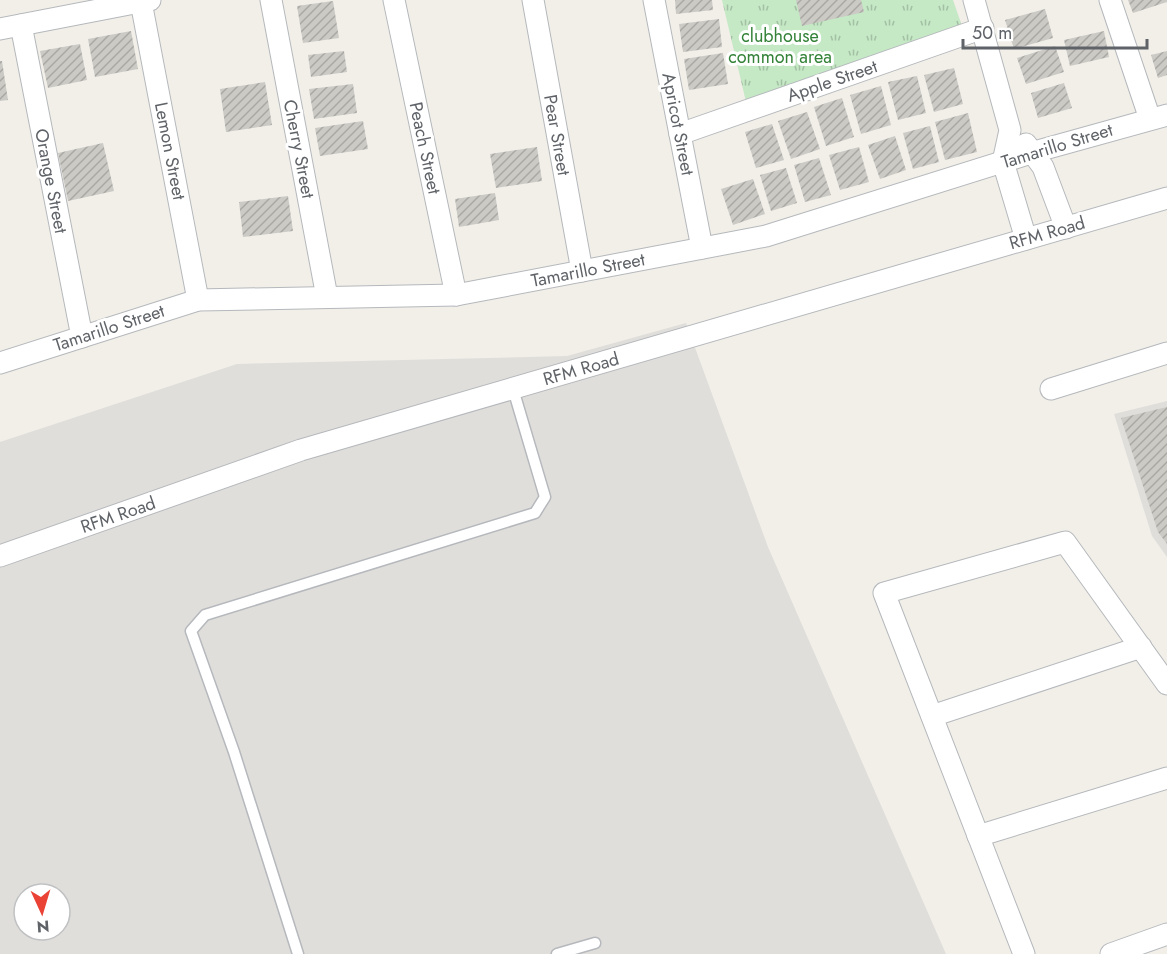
<svg xmlns="http://www.w3.org/2000/svg" width="1167" height="954" viewBox="0 0 1167 954" font-family="Jost,sans-serif">
  <style>
    .industrial { fill: #e0deda; fill-rule: evenodd }
    .park { fill: url(#park-tufts) }
    .building { fill: url(#building-hatch) }
    .lines { fill: none; stroke-linecap: round; stroke-linejoin: round }
    .lane-casing { stroke: #b5b8bc; stroke-width: 13 }
    .street-casing { stroke: #b5b8bc; stroke-width: 23 }
    .lane { stroke: #fff; stroke-width: 10 }
    .street { stroke: #fff; stroke-width: 21 }
    .labels { text-anchor: middle; stroke-width: 6; stroke-linejoin: round; paint-order: stroke }
    .park-label { font-size: 18px; fill: #348238; stroke: #fff }
    .street-label { font-size: 18px; fill: #5f6368; stroke: #fff }
  </style>
  <defs>
    <pattern id="park-tufts" width="24" height="20" patternUnits="userSpaceOnUse" patternTransform="scale(1.5)"><rect width="24" height="20" fill="#c5e8c5"/><path d="M3 7l-1-3M5 7V3M7 7l1-3M15 17l-1-3M17 17v-4M19 17l1-3" fill="none" stroke="#a3c0a4"/></pattern>
    <pattern id="building-hatch" width="6" height="6" patternUnits="userSpaceOnUse" patternTransform="scale(1.5)"><rect width="6" height="6" fill="#cccac5"/><path d="M-1 1l2-2M0 6l6-6M5 7l2-2" fill="none" stroke="#a9a8a4"/></pattern>
  </defs>
  <rect width="100%" height="100%" fill="#f1efe8"/>
  <!-- industrial -->
  <g class="industrial">
    <path d="M686,323L768,547L946,954H0V442L237,364L567,356ZM24,894H60V930H24Z"/>
    <path d="M1167,401V557L1152,536L1114,414Z"/>
  </g>
  <!-- park -->
  <path class="park" d="M722,0H953L964,32L747,106Z"/>
  <!-- building -->
  <g class="building">
    <path d="M675,0H712L713,10L676,14Z"/>
    <path d="M796,0H861L864,12L802,26Z"/>
    <path d="M1128,0H1167V2L1133,13Z"/>
    <path d="M333,1L339,38L303,43L297,6Z"/>
    <path d="M1045,9L1053,38L1014,49L1005,20Z"/>
    <path d="M719,19L722,47L683,52L679,24Z"/>
    <path d="M131,31L138,69L95,77L88,39Z"/>
    <path d="M1104,31L1109,57L1070,66L1064,40Z"/>
    <path d="M80,44L87,80L48,88L40,51Z"/>
    <path d="M1055,46L1064,72L1026,84L1017,58Z"/>
    <path d="M344,51L347,72L311,77L308,55Z"/>
    <path d="M1167,51V75L1158,78L1151,55Z"/>
    <path d="M723,53L728,84L689,90L684,59Z"/>
    <path d="M0,61H2L8,100L0,101Z"/>
    <path d="M954,68L963,104L934,112L924,75Z"/>
    <path d="M917,76L926,113L898,120L888,82Z"/>
    <path d="M265,82L272,125L226,132L220,89Z"/>
    <path d="M1064,83L1072,108L1038,118L1031,93Z"/>
    <path d="M353,84L357,113L314,119L309,89Z"/>
    <path d="M881,86L891,125L861,134L850,95Z"/>
    <path d="M842,98L854,137L826,146L814,107Z"/>
    <path d="M807,112L820,149L791,159L778,121Z"/>
    <path d="M968,113L977,152L945,160L935,122Z"/>
    <path d="M363,121L368,149L320,156L315,128Z"/>
    <path d="M772,124L784,160L756,168L745,132Z"/>
    <path d="M930,126L939,162L913,169L903,133Z"/>
    <path d="M895,136L906,170L880,179L868,145Z"/>
    <path d="M103,143L114,191L68,201L58,153Z"/>
    <path d="M537,147L542,181L496,188L490,154Z"/>
    <path d="M859,147L869,182L840,190L829,155Z"/>
    <path d="M819,158L831,195L805,202L794,165Z"/>
    <path d="M786,168L797,203L771,211L760,175Z"/>
    <path d="M753,179L765,214L733,225L721,189Z"/>
    <path d="M495,193L499,220L459,227L455,199Z"/>
    <path d="M288,196L293,231L243,237L239,202Z"/>
    <path d="M1167,407V544L1158,532L1121,418Z"/>
  </g>
  <g class="lines">
    <defs>
      <g id="lane">
        <path d="M298,954L234,752L191,631L205,615L535,513L545,497L513,389"/>
        <path d="M557,954L595,943"/>
      </g>
      <g id="street">
        <path d="M271,0L327,297"/>
        <path d="M394,0L456,295"/>
        <path d="M533,0L582,271"/>
        <path d="M654,0L702,248"/>
        <path d="M974,0L1010,130L1003,162L1026,239"/>
        <path d="M1110,0L1150,119"/>
        <path d="M141,2L198,300"/>
        <path d="M21,25L82,337"/>
        <path d="M0,29L150,0"/>
        <path d="M680,134L983,28"/>
        <path d="M1026,144L1043,167L1066,228"/>
        <path d="M0,363L198,300L456,295L766,236L1034,152L1167,115"/>
        <path d="M1051,389L1167,353"/>
        <path d="M0,556L301,450L1167,198"/>
        <path d="M932,716L1141,647"/>
        <path d="M978,836L1167,778"/>
        <path d="M1024,954L884,593L1065,542L1167,684"/>
        <path d="M1111,954L1167,934"/>
      </g>
    </defs>
    <!-- lane casing -->
    <use href="#lane" class="lane-casing"/>
    <!-- street casing -->
    <use href="#street" class="street-casing"/>
    <!-- lane -->
    <use href="#lane" class="lane"/>
    <!-- street -->
    <use href="#street" class="street"/>
  </g>
  <g class="labels">
    <!-- park labels -->
    <g class="park-label">
      <text x="780" y="42">clubhouse<tspan x="780" dy="21">common area</tspan></text>
    </g>
    <!-- street labels -->
    <g class="street-label">
      <text transform="translate(832 81) rotate(-19)" y="6">Apple Street</text>
      <text transform="translate(678 124) rotate(79)" y="6">Apricot Street</text>
      <text transform="translate(557 135) rotate(80)" y="6">Pear Street</text>
      <text transform="translate(1057 146) rotate(-17)" y="6">Tamarillo Street</text>
      <text transform="translate(425 148) rotate(78)" y="6">Peach Street</text>
      <text transform="translate(299 149) rotate(79)" y="6">Cherry Street</text>
      <text transform="translate(170 151) rotate(79)" y="6">Lemon Street</text>
      <text transform="translate(51 181) rotate(79)" y="6">Orange Street</text>
      <text transform="translate(1047 233) rotate(-16)" y="6">RFM Road</text>
      <text transform="translate(588 270) rotate(-11)" y="6">Tamarillo Street</text>
      <text transform="translate(109 328) rotate(-18)" y="6">Tamarillo Street</text>
      <text transform="translate(581 369) rotate(-16)" y="6">RFM Road</text>
      <text transform="translate(118 515) rotate(-19)" y="6">RFM Road</text>
    </g>
  </g>
  <!-- north arrow -->
  <g transform="translate(42 912) rotate(176)"><circle r="28" fill="#ffffff" stroke="#bfc1c3" stroke-width="1.5"/>
  <path d="M0-4.5L10 22L0 15L-10 22Z" fill="#ea4335"/>
  <text y="-9" font-size="16" font-weight="bold" text-anchor="middle" fill="#5f6368">N</text>
  </g>
  <!-- scale -->
  <path d="M963 39v9h184v-9" fill="none" stroke="#5f6368" stroke-width="3"/>
  <text x="972" y="39" font-size="18" fill="#5f6368" stroke="#ffffff" stroke-width="4.5" paint-order="stroke">50 m</text>
</svg>
